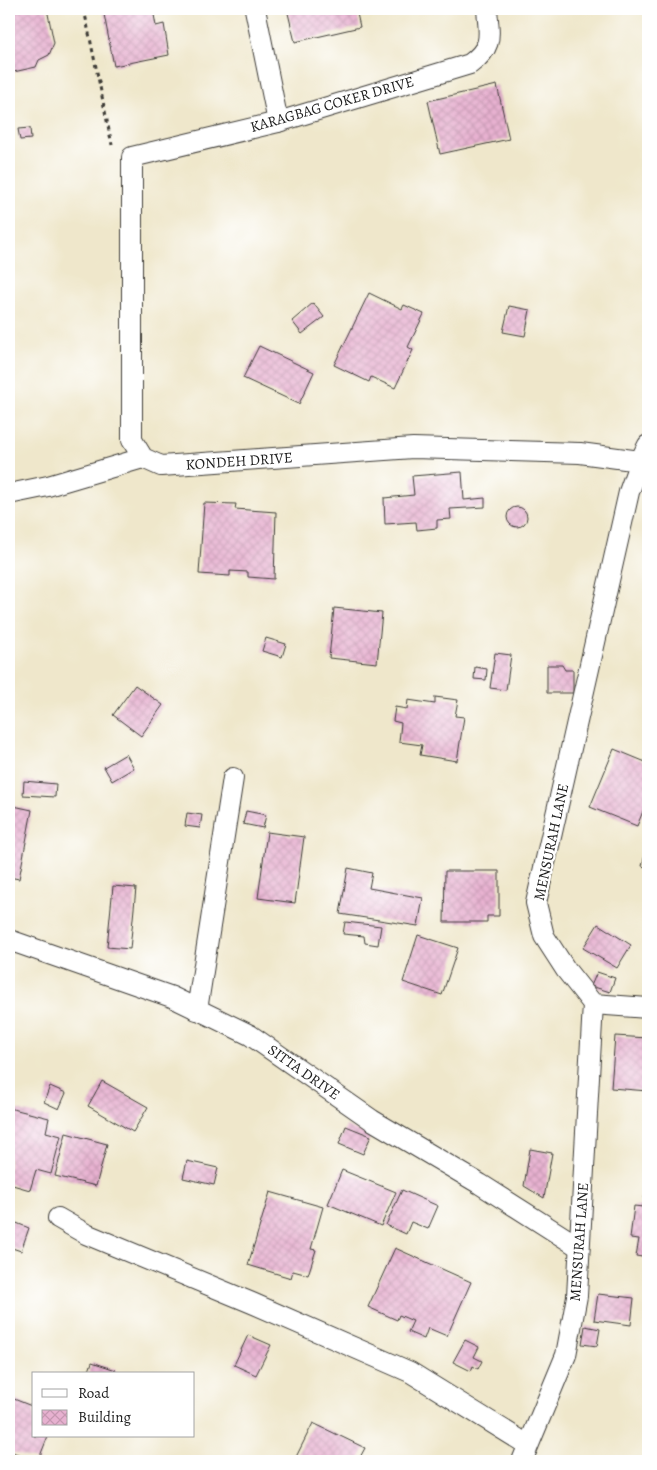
<svg xmlns="http://www.w3.org/2000/svg" width="657" height="1470" viewBox="0 0 657 1470" font-family="Alegreya,serif">
  <style>
    .building { fill: url(#building-cross-hatch) }
    .lines { fill: none; stroke-linecap: round; stroke-linejoin: round }
    .street-casing { stroke: #3c3a36; stroke-width: 22 }
    .path { stroke: #3c3a36; stroke-width: 3; stroke-dasharray: 4 4; stroke-linecap: butt }
    .street { stroke: #fff; stroke-width: 20 }
    .labels { text-anchor: middle; stroke-width: 4.5; stroke-linejoin: round; paint-order: stroke }
    .street-label { font-size: 15px; fill: #1c1c1c; stroke: #fff }
  </style>
  <defs>
    <pattern id="building-cross-hatch" width="8" height="8" patternUnits="userSpaceOnUse" patternTransform="scale(1.25)"><rect width="8" height="8" fill="#e7b1d0"/><path d="M0 0l8 8M0 8l8-8" fill="none" stroke="#c698b2"/></pattern>
  </defs>
  <rect width="100%" height="100%" fill="#fff"/>
  <filter id="ink" filterUnits="userSpaceOnUse"><feTurbulence type="fractalNoise" baseFrequency=".02" numOctaves="2"/><feDisplacementMap in="SourceGraphic" scale="10" xChannelSelector="R" yChannelSelector="G"/><feConvolveMatrix kernelMatrix="1 2 1 2 8 2 1 2 1" color-interpolation-filters="sRGB"/></filter>
  <filter id="wash" filterUnits="userSpaceOnUse"><feTurbulence type="fractalNoise" baseFrequency=".0096" numOctaves="4" result="noise"/><feDisplacementMap in="SourceGraphic" scale="20" xChannelSelector="R" yChannelSelector="G"/><feGaussianBlur stdDeviation="1.12" result="paint"/><feColorMatrix in="noise" values="0 0 0 0 0 0 0 0 0 0 0 0 0 0 0 0 0 1.4 0 .05"/><feComposite in="paint" operator="in"/></filter>
  <g filter="url(#wash)">
    <rect width="100%" height="100%" fill="#efe7cb"/>
    <g id="blocks">
      <!-- building -->
      <g class="building">
        <path d="M13,9H47L54,43L49,55L39,60L36,67L9,73V10Z"/>
        <path d="M103,9H153L156,26L164,24L169,55L114,66Z"/>
        <path d="M287,9H356L360,27L295,42Z"/>
        <path d="M497,85L509,139L440,154L428,101Z"/>
        <path d="M30,128L31,139L20,140L18,129Z"/>
        <path d="M369,293L402,309L404,305L424,314L408,347L413,350L395,388L371,377L369,382L334,365Z"/>
        <path d="M313,303L324,317L302,334L292,321Z"/>
        <path d="M509,306L530,310L525,336L503,332Z"/>
        <path d="M259,346L314,372L299,404L243,378Z"/>
        <path d="M462,472L464,500L485,498V507L450,509L451,519L437,520V528L417,530L416,522L385,524L384,498L414,495L412,476Z"/>
        <path d="M204,503L236,504L235,509L276,512L274,579L248,577V572L230,571V576L199,574Z"/>
        <circle cx="517" cy="517" r="10"/>
        <path d="M334,608L382,613L377,663L329,658Z"/>
        <path d="M266,638L286,644L282,657L262,651Z"/>
        <path d="M495,653L511,655L506,690L490,688Z"/>
        <path d="M547,665H562L565,670H573V693H547Z"/>
        <path d="M475,667L487,669L486,680L474,679Z"/>
        <path d="M135,685L163,705L141,736L113,715Z"/>
        <path d="M435,697L458,700L455,716L464,717L457,761L420,755L422,745L399,742L401,723L393,721L395,707L407,709L408,700L435,704Z"/>
        <path d="M614,749L648,763V799L637,826L590,807Z"/>
        <path d="M126,754L134,768L112,781L104,767Z"/>
        <path d="M24,781L56,784L55,797L23,795Z"/>
        <path d="M9,805L32,810L19,879L9,877Z"/>
        <path d="M246,811L266,815L263,828L243,824Z"/>
        <path d="M187,813L202,815L200,828L185,826Z"/>
        <path d="M267,832L304,837L295,903L258,898Z"/>
        <path d="M646,851L648,852V868L642,866Z"/>
        <path d="M348,868L372,873L369,888L423,898L418,926L340,914Z"/>
        <path d="M445,871H499V916H487V922H444Z"/>
        <path d="M113,886L136,888L130,949L107,947Z"/>
        <path d="M345,922L381,926L378,945L365,943L364,936L343,934Z"/>
        <path d="M598,924L631,945L617,968L583,948Z"/>
        <path d="M418,935L458,948L442,995L403,982Z"/>
        <path d="M597,972L615,978L610,992L591,986Z"/>
        <path d="M615,1036L648,1038V1091L611,1088Z"/>
        <path d="M102,1081L148,1107L133,1132L88,1106Z"/>
        <path d="M50,1086L66,1093L59,1109L44,1102Z"/>
        <path d="M9,1108L49,1118L46,1132L61,1136L51,1174L36,1170L30,1190L9,1184Z"/>
        <path d="M346,1126L371,1136L363,1154L339,1144Z"/>
        <path d="M66,1133L107,1144L96,1186L55,1176Z"/>
        <path d="M530,1149L552,1153L544,1198L524,1186Z"/>
        <path d="M187,1161L218,1168L214,1185L183,1178Z"/>
        <path d="M342,1170L396,1192L381,1226L328,1204Z"/>
        <path d="M402,1190L438,1206L428,1229L411,1222L406,1234L386,1225Z"/>
        <path d="M270,1192L323,1207L311,1249L316,1250L308,1275L293,1271L291,1278L248,1265Z"/>
        <path d="M645,1192L648,1193V1258L636,1256L639,1239L630,1238L634,1206L643,1207Z"/>
        <path d="M9,1220L29,1228L21,1251L9,1247Z"/>
        <path d="M395,1248L471,1282L447,1336L428,1328L424,1339L408,1332L413,1321L399,1315L397,1320L368,1307Z"/>
        <path d="M598,1294L634,1298L631,1325L594,1320Z"/>
        <path d="M585,1326L600,1329L597,1346L582,1344Z"/>
        <path d="M248,1335L271,1345L256,1375L234,1365Z"/>
        <path d="M465,1340L479,1347L474,1357L482,1361L478,1369L473,1366L471,1371L453,1362Z"/>
        <path d="M92,1362L116,1370L115,1374H88Z"/>
        <path d="M9,1397L34,1407V1436H48L38,1461L9,1451Z"/>
        <path d="M313,1423L365,1448L358,1461H294Z"/>
      </g>
    </g>
  </g>
  <g filter="url(#ink)">
    <use href="#blocks" fill-opacity="0" stroke="#3c3a36" stroke-width="1"/>
    <g class="lines">
      <defs>
        <g id="street">
          <path d="M255,9L278,122"/>
          <path d="M487,9C489,36 494,46 470,64L278,122L132,157V440L143,458L161,466L413,448L580,453L640,461"/>
          <path d="M9,494L48,486L143,458"/>
          <path d="M9,940L172,997L250,1035L372,1120L480,1184L579,1247"/>
          <path d="M593,1004L648,1008"/>
          <path d="M197,1010L233,778"/>
          <path d="M58,1218L86,1234L252,1303L410,1372L528,1445"/>
          <path d="M522,1461L566,1355L577,1296L593,1004L566,970L544,936L536,903L629,492L640,461L648,445"/>
        </g>
      </defs>
      <!-- street casing -->
      <use href="#street" class="street-casing"/>
      <!-- path -->
      <path class="path" d="M84,9L112,145"/>
      <!-- street -->
      <use href="#street" class="street"/>
    </g>
  </g>
  <g class="labels">
    <!-- street labels -->
    <g class="street-label">
      <text transform="translate(332 104) rotate(-16)" y="5">KARAGBAG COKER DRIVE</text>
      <text transform="translate(239 461) rotate(-4)" y="5">KONDEH DRIVE</text>
      <text transform="translate(551 842) rotate(-78)" y="5">MENSURAH LANE</text>
      <text transform="translate(304 1072) rotate(35)" y="5">SITTA DRIVE</text>
      <text transform="translate(579 1242) rotate(-86)" y="5">MENSURAH LANE</text>
    </g>
  </g>
  <!-- margin -->
  <rect width="657" height="1470" fill="none" stroke="#fff" stroke-width="30"/>
  <!-- legend -->
  <rect x="32" y="1372" width="162" height="65" fill="#ffffff" stroke="#a4a4a4"/>
  <rect x="42" y="1389" width="25" height="8" fill="#ffffff" stroke="#a4a4a4"/>
  <text x="78" y="1398" font-size="15" fill="#1c1c1c">Road</text>
  <rect x="42" y="1410" width="25" height="15" fill="url(#building-cross-hatch)" stroke="#a4a4a4"/>
  <text x="78" y="1422" font-size="15" fill="#1c1c1c">Building</text>
</svg>
